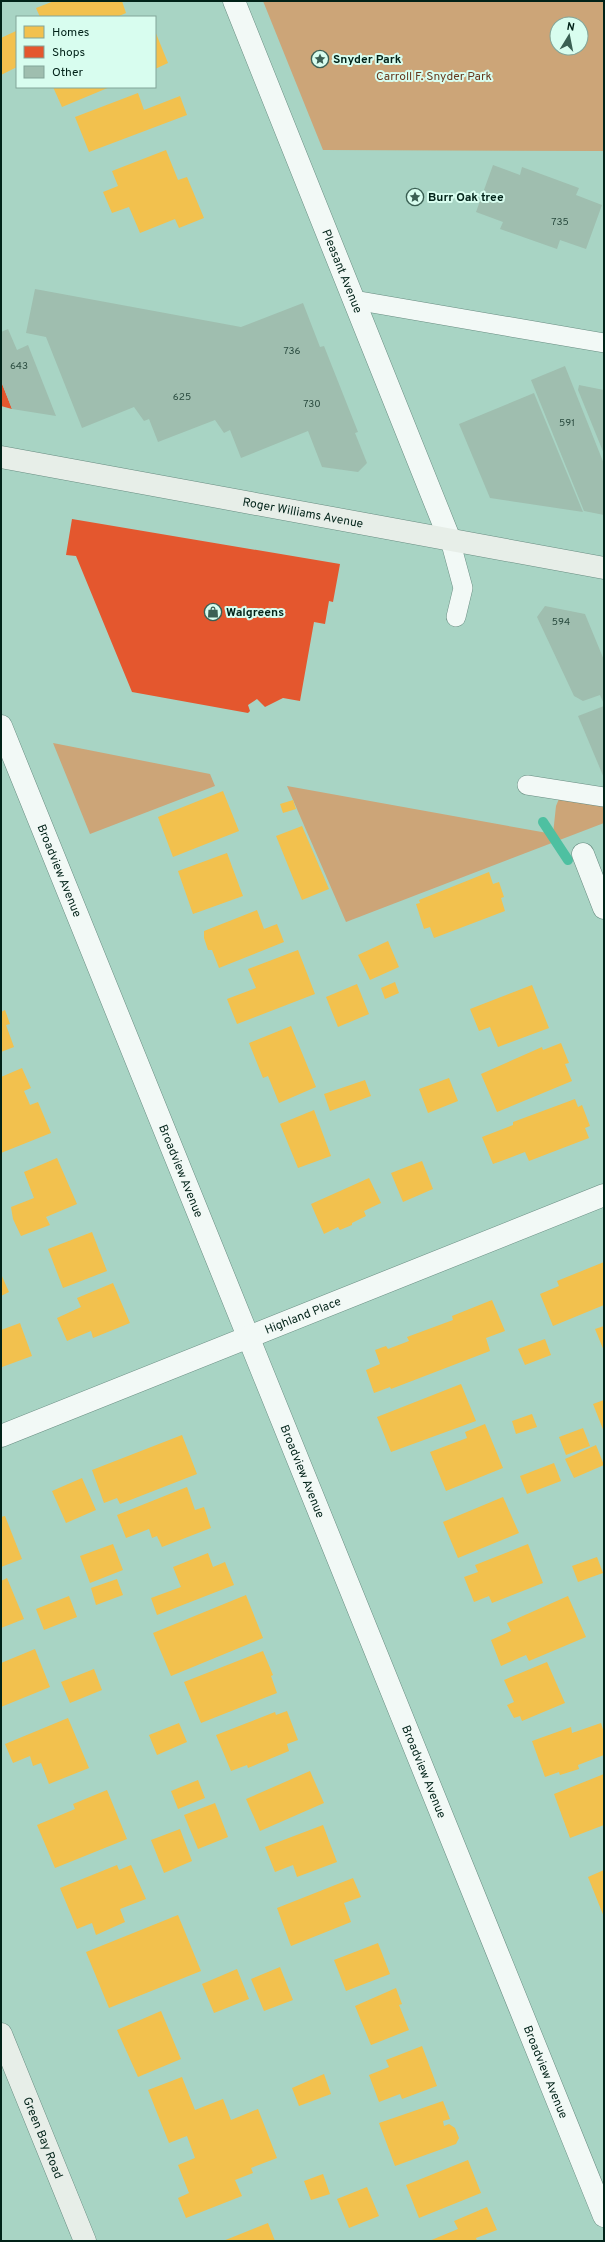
<svg xmlns="http://www.w3.org/2000/svg" width="605" height="2242" viewBox="0 0 605 2242" font-family="Overpass,sans-serif">
  <style>
    .green { fill: #cca578; fill-rule: evenodd }
    .homes { fill: #f2c14e }
    .shops { fill: #e4572e }
    .lines { fill: none; stroke-linecap: round; stroke-linejoin: round }
    .stream { stroke: #4ec0a1; stroke-width: 10 }
    .building { fill: #9fbeaf }
    .lane-casing { stroke: #688c81; stroke-width: 20 }
    .street-casing { stroke: #688c81; stroke-width: 23 }
    .secondary-casing { stroke: #688c81; stroke-width: 23 }
    .lane { stroke: #f2f9f6; stroke-width: 19 }
    .street { stroke: #f2f9f6; stroke-width: 22 }
    .secondary { stroke: #e7eee8; stroke-width: 22 }
    .labels { text-anchor: middle; stroke-width: 4; stroke-linejoin: round; paint-order: stroke }
    .number-label { font-size: 10px; fill: #2a4b3f }
    .poi-label { font-size: 12px; font-weight: bold; fill: #012218; stroke: #d8fdef; text-anchor: start }
    .park-label { font-size: 12px; fill: #67391e; stroke: #d8fdef }
    .street-label { font-size: 12px; fill: #012218; stroke: #d8fdef }
  </style>
  <rect width="100%" height="100%" fill="#a8d4c4"/>
  <!-- green -->
  <g class="green">
    <path d="M263,1H604V151L323,150ZM557,24H581V48H557Z"/>
    <path d="M53,743L210,774L215,786L90,834Z"/>
    <path d="M287,786L553,834L556,806L561,794L604,804V823L346,922Z"/>
  </g>
  <!-- homes -->
  <g class="homes">
    <path d="M54,1H122L126,13L117,17H40L36,8Z"/>
    <path d="M16,31L17,67L1,75V38Z"/>
    <path d="M155,31L168,63L155,69Z"/>
    <path d="M53,87H110L62,107Z"/>
    <path d="M138,93L144,110L180,96L187,115L89,152L75,117Z"/>
    <path d="M166,150L178,180L187,177L204,218L179,228L175,219L140,233L129,207L112,213L103,192L118,186L112,171Z"/>
    <path d="M223,791L239,831L173,857L158,817Z"/>
    <path d="M293,800L296,809L283,813L280,804Z"/>
    <path d="M302,826L329,889L302,900L276,836Z"/>
    <path d="M227,853L243,896L193,914L178,871Z"/>
    <path d="M489,872L493,884L499,882L504,897L501,898L505,911L434,938L430,927L424,929L416,904L420,903L419,900Z"/>
    <path d="M257,910L264,929L277,924L284,942L219,968L212,950H208L204,938V931Z"/>
    <path d="M388,941L399,967L370,980L358,955Z"/>
    <path d="M298,950L315,994L237,1024L227,999L256,988L248,969Z"/>
    <path d="M395,982L399,993L385,999L381,988Z"/>
    <path d="M357,984L369,1014L338,1027L326,997Z"/>
    <path d="M532,985L549,1028L498,1047L490,1027L479,1031L470,1009Z"/>
    <path d="M5,1010L10,1024L6,1025L14,1047L1,1052V1012Z"/>
    <path d="M291,1026L316,1087L279,1103L268,1076L263,1078L249,1043Z"/>
    <path d="M561,1043L569,1063L565,1064L572,1081L497,1112L481,1074L542,1047L543,1050Z"/>
    <path d="M22,1068L31,1088L24,1091L30,1105L38,1102L51,1133L1,1153V1077Z"/>
    <path d="M449,1078L458,1101L428,1113L419,1089Z"/>
    <path d="M365,1080L371,1096L330,1111L324,1094Z"/>
    <path d="M575,1099L578,1107L582,1105L590,1126L585,1128L589,1138L529,1161L525,1152L493,1164L482,1137L513,1125V1122Z"/>
    <path d="M314,1110L331,1156L298,1168L280,1124Z"/>
    <path d="M57,1158L77,1204L46,1217L50,1225L21,1236L13,1219L11,1207L34,1198L24,1172Z"/>
    <path d="M422,1161L433,1189L403,1202L391,1173Z"/>
    <path d="M369,1178L381,1203L364,1211L366,1216L352,1223V1225L340,1230L338,1227L324,1234L311,1204Z"/>
    <path d="M92,1232L107,1271L63,1288L48,1249Z"/>
    <path d="M604,1262V1305L553,1326L540,1294L559,1286L557,1281Z"/>
    <path d="M1,1274L9,1292L1,1296Z"/>
    <path d="M113,1283L130,1323L93,1338L91,1331L67,1341L57,1318L81,1307L77,1298Z"/>
    <path d="M492,1300L505,1331L486,1338L490,1351L391,1389L390,1387L374,1393L366,1370L380,1364L375,1350L386,1346L388,1349L409,1341L407,1337L453,1320L452,1316Z"/>
    <path d="M20,1323L32,1356L2,1367L1,1330Z"/>
    <path d="M604,1326V1351L595,1329Z"/>
    <path d="M545,1339L551,1355L525,1365L518,1349Z"/>
    <path d="M461,1384L476,1421L391,1452L377,1417Z"/>
    <path d="M604,1400V1432L593,1404Z"/>
    <path d="M532,1414L537,1427L516,1434L512,1421Z"/>
    <path d="M485,1424L503,1468L446,1491L430,1452L467,1438L465,1432Z"/>
    <path d="M583,1428L590,1446L566,1455L559,1437Z"/>
    <path d="M182,1435L197,1474L120,1504L117,1498L104,1503L92,1470Z"/>
    <path d="M596,1445L604,1465L574,1478L565,1459Z"/>
    <path d="M554,1463L561,1481L527,1494L520,1476Z"/>
    <path d="M82,1478L96,1510L66,1523L52,1491Z"/>
    <path d="M187,1487L195,1510L204,1507L211,1528L162,1547L157,1536L152,1538L149,1529L126,1538L117,1515Z"/>
    <path d="M503,1497L519,1533L458,1558L443,1522Z"/>
    <path d="M5,1516L22,1559L1,1567V1517Z"/>
    <path d="M113,1544L123,1570L90,1583L80,1556Z"/>
    <path d="M528,1544L543,1583L492,1603L489,1596L474,1602L464,1577L478,1572L475,1565Z"/>
    <path d="M208,1553L213,1567L225,1562L234,1585L157,1615L151,1598L181,1587L173,1567Z"/>
    <path d="M597,1557L603,1573L578,1582L572,1566Z"/>
    <path d="M7,1578L24,1619L1,1628V1581Z"/>
    <path d="M117,1579L123,1595L96,1605L91,1588Z"/>
    <path d="M246,1595L263,1638L171,1676L153,1633Z"/>
    <path d="M69,1596L77,1617L44,1630L36,1609Z"/>
    <path d="M568,1596L586,1637L529,1661L526,1655L501,1666L491,1640L511,1631L507,1623Z"/>
    <path d="M35,1649L50,1687L1,1707V1663Z"/>
    <path d="M263,1651L273,1675L271,1676L277,1693L201,1723L184,1682Z"/>
    <path d="M547,1662L565,1703L522,1721L520,1716L514,1718L507,1705L514,1702L504,1680Z"/>
    <path d="M94,1669L102,1690L70,1703L61,1682Z"/>
    <path d="M287,1711L298,1740L287,1744L289,1751L248,1768L247,1765L231,1771L216,1735L275,1712L276,1715Z"/>
    <path d="M68,1718L89,1768L49,1784L41,1763L33,1766L30,1756L13,1763L5,1744Z"/>
    <path d="M179,1723L187,1742L157,1755L149,1735Z"/>
    <path d="M601,1723L604,1733V1755L578,1765L579,1769L560,1775L559,1772L545,1777L532,1741L571,1727L572,1733Z"/>
    <path d="M310,1771L324,1803L260,1831L246,1799Z"/>
    <path d="M604,1774V1825L570,1838L554,1794Z"/>
    <path d="M198,1780L205,1798L178,1809L171,1791Z"/>
    <path d="M107,1790L127,1839L55,1868L37,1825L75,1809L73,1804Z"/>
    <path d="M215,1803L228,1837L198,1849L184,1815Z"/>
    <path d="M323,1825L337,1862L297,1877L293,1865L275,1872L265,1847Z"/>
    <path d="M180,1829L192,1861L164,1873L151,1840Z"/>
    <path d="M117,1865L119,1870L131,1865L146,1899L120,1909L125,1922L96,1935L92,1923L77,1929L60,1888Z"/>
    <path d="M604,1870V1917L588,1877Z"/>
    <path d="M353,1878L361,1897L344,1903L351,1922L291,1946L277,1908Z"/>
    <path d="M178,1915L201,1971L109,2008L86,1952Z"/>
    <path d="M378,1943L390,1974L346,1991L334,1960Z"/>
    <path d="M280,1967L293,2000L264,2011L251,1979Z"/>
    <path d="M237,1969L249,1999L214,2013L202,1984Z"/>
    <path d="M396,1988L402,2004L399,2005L409,2030L371,2045L355,2006Z"/>
    <path d="M161,2011L181,2059L138,2077L117,2030Z"/>
    <path d="M422,2046L437,2086L402,2099L400,2094L379,2102L369,2075L389,2067L386,2060Z"/>
    <path d="M324,2074L331,2094L299,2106L292,2088Z"/>
    <path d="M182,2077L195,2110L223,2099L231,2120L258,2109L277,2158L251,2168L253,2173L235,2180L242,2196L186,2218L178,2198L189,2193L178,2165L195,2158L187,2136L169,2143L148,2090Z"/>
    <path d="M443,2101L450,2119L443,2121L444,2126L449,2124L455,2128L459,2138L456,2144L395,2166L379,2123Z"/>
    <path d="M468,2160L481,2193L419,2218L406,2185Z"/>
    <path d="M323,2174L330,2194L311,2200L304,2181Z"/>
    <path d="M367,2187L379,2216L349,2228L337,2199Z"/>
    <path d="M487,2207L497,2230L476,2238L477,2241H429L458,2229L454,2221Z"/>
    <path d="M268,2223L275,2241H223Z"/>
  </g>
  <!-- shops -->
  <g class="shops">
    <path d="M1,381L12,409L1,406Z"/>
    <path d="M72,519L340,564L333,602L329,601L325,624L314,622L300,701L283,698L265,707L257,699L248,705L250,711L248,713L132,692L76,556L66,555Z"/>
  </g>
  <g class="lines">
    <!-- stream -->
    <path class="stream" d="M543,822L568,860"/>
  </g>
  <!-- building -->
  <g class="building">
    <path d="M493,165L520,175L522,167L579,188L576,195L602,205L586,249L560,240L557,249L500,229L503,222L476,212Z"/>
    <path d="M35,289L241,327L303,303L320,347L324,346L358,432L355,433L367,463L358,472L322,467L308,431L241,458L230,430L224,433L215,420L158,442L149,419L144,421L134,407L82,428L46,337L26,333Z"/>
    <path d="M8,329L17,350L28,345L56,416L12,409L1,381V332Z"/>
    <path d="M565,366L604,464V515L584,511L531,380Z"/>
    <path d="M579,385L604,390V454L578,390Z"/>
    <path d="M534,393L583,512L490,498L459,424Z"/>
    <path d="M545,606L585,614L604,660V704L600,695L583,701L574,696L537,617Z"/>
    <path d="M604,706V778L578,716Z"/>
  </g>
  <g class="lines">
    <defs>
      <g id="lane">
        <path d="M354,300L604,343"/>
        <path d="M450,540L463,588L456,617"/>
        <path d="M527,785L604,797"/>
      </g>
      <g id="street">
        <path id="s1" d="M234,1L450,540"/>
        <path id="s2" d="M1,726L604,2216"/>
        <path d="M583,854L604,908"/>
        <path id="s3" d="M1,1436L604,1195"/>
      </g>
      <g id="secondary">
        <path id="s4" d="M1,457L604,568"/>
        <path id="s5" d="M1,2034L85,2241"/>
      </g>
    </defs>
    <!-- lane casing -->
    <use href="#lane" class="lane-casing"/>
    <!-- street casing -->
    <use href="#street" class="street-casing"/>
    <!-- secondary casing -->
    <use href="#secondary" class="secondary-casing"/>
    <!-- lane -->
    <use href="#lane" class="lane"/>
    <!-- street -->
    <use href="#street" class="street"/>
    <!-- secondary -->
    <use href="#secondary" class="secondary"/>
  </g>
  <!-- icons -->
  <defs>
    <symbol id="sight-ring" viewBox="-11 -11 22 22"><circle r="9.5" fill="#d8fdef" stroke="#3b6054" stroke-width="1.5"/><path d="M0-6L1.8-2.2L6-1.7L2.9 1.2L3.7 5.4L0 3.3L-3.7 5.4L-2.9 1.2L-6-1.7L-1.8-2.2Z" fill="#3b6054"/></symbol>
    <symbol id="shop-ring" viewBox="-11 -11 22 22"><circle r="9.5" fill="#d8fdef" stroke="#3b6054" stroke-width="1.5"/><path d="M-5-2.5h2.3a2.7 3.5 0 0 1 5.4 0H5L5.5 6h-11ZM-1.5-2.5h3a1.5 2.3 0 0 0-3 0Z" fill="#3b6054"/></symbol>
  </defs>
  <g fill-rule="evenodd">
    <use href="#sight-ring" x="310" y="49" width="20" height="20"/>
    <use href="#sight-ring" x="405" y="187" width="20" height="20"/>
    <use href="#shop-ring" x="203" y="602" width="20" height="20"/>
  </g>
  <g class="labels">
    <!-- number labels -->
    <g class="number-label">
      <text x="560" y="225">735</text>
      <text x="292" y="354">736</text>
      <text x="19" y="369">643</text>
      <text x="182" y="400">625</text>
      <text x="312" y="407">730</text>
      <text x="567" y="426">591</text>
      <text x="561" y="625">594</text>
    </g>
    <!-- poi labels -->
    <g class="poi-label">
      <text x="333" y="63">Snyder Park</text>
      <text x="428" y="201">Burr Oak tree</text>
      <text x="226" y="616">Walgreens</text>
    </g>
    <!-- park labels -->
    <g class="park-label">
      <text x="434" y="80">Carroll F. Snyder Park</text>
    </g>
    <!-- street labels -->
    <g class="street-label">
      <text dy="4" stroke="none"><textPath href="#s1" startOffset="291">Pleasant Avenue</textPath></text>
      <text dy="4" stroke="none"><textPath href="#s4" startOffset="307">Roger Williams Avenue</textPath></text>
      <text dy="4" stroke="none"><textPath href="#s2" startOffset="156">Broadview Avenue</textPath></text>
      <text dy="4" stroke="none"><textPath href="#s2" startOffset="480">Broadview Avenue</textPath></text>
      <text dy="4" stroke="none"><textPath href="#s3" startOffset="325">Highland Place</textPath></text>
      <text dy="4" stroke="none"><textPath href="#s2" startOffset="804">Broadview Avenue</textPath></text>
      <text dy="4" stroke="none"><textPath href="#s2" startOffset="1128">Broadview Avenue</textPath></text>
      <text dy="4" stroke="none"><textPath href="#s2" startOffset="1452">Broadview Avenue</textPath></text>
      <text dy="4" stroke="none"><textPath href="#s5" startOffset="112">Green Bay Road</textPath></text>
    </g>
  </g>
  <!-- border -->
  <rect width="605" height="2242" fill="none" stroke="#012218" stroke-width="4"/>
  <!-- legend -->
  <rect x="16" y="16" width="140" height="72" fill="#d8fdef" stroke="#82a599"/>
  <rect x="24" y="26" width="20" height="12" fill="#f2c14e" stroke="#82a599"/>
  <text x="52" y="36" font-size="12" fill="#012218">Homes</text>
  <rect x="24" y="46" width="20" height="12" fill="#e4572e" stroke="#82a599"/>
  <text x="52" y="56" font-size="12" fill="#012218">Shops</text>
  <rect x="24" y="66" width="20" height="12" fill="#9fbeaf" stroke="#82a599"/>
  <text x="52" y="76" font-size="12" fill="#012218">Other</text>
  <!-- north arrow -->
  <g transform="translate(569 36) rotate(10)"><circle r="19" fill="#d8fdef" stroke="#82a599"/>
  <path d="M0-3L7 15L0 10L-7 15Z" fill="#3b6054"/>
  <text y="-6" font-size="11" font-weight="bold" text-anchor="middle" fill="#012218">N</text>
  </g>
</svg>
